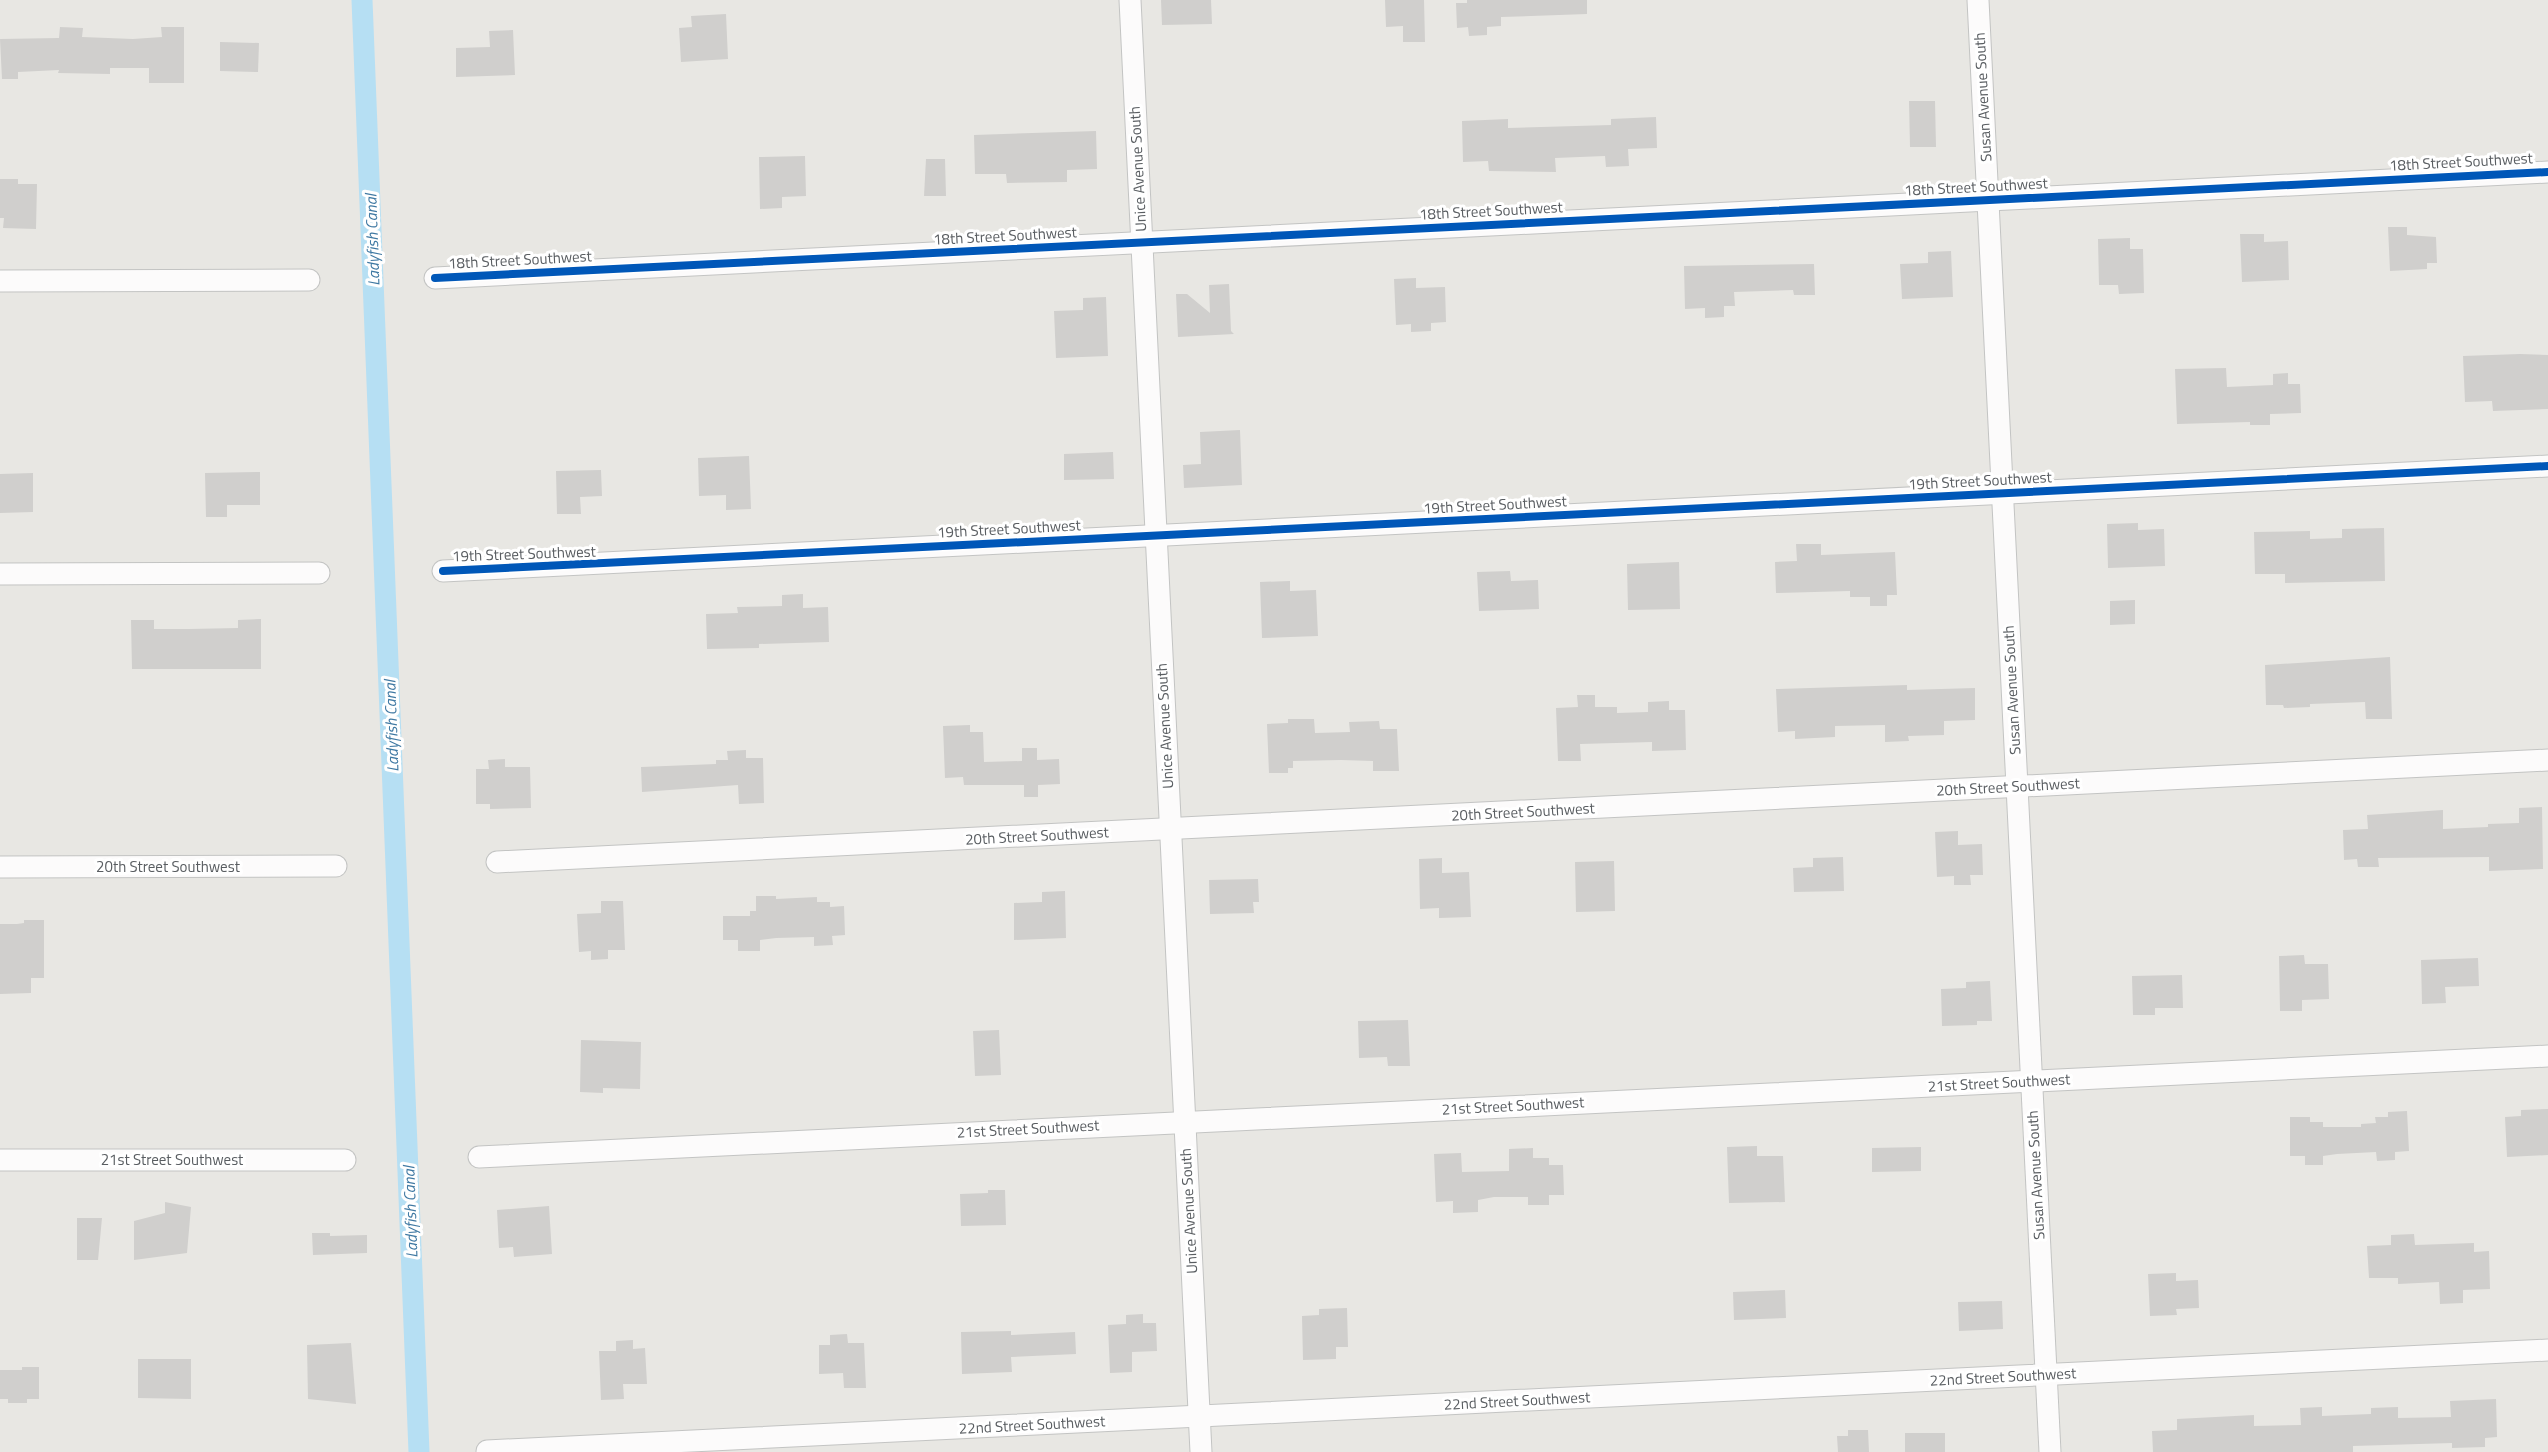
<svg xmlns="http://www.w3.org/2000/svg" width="2548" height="1452" viewBox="0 0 2548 1452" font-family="'Titillium Web',sans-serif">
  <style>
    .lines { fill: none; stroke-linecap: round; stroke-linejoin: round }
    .canal { stroke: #b6dff3; stroke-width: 21 }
    .building { fill: #d0cfcd }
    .minor-casing { stroke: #c3c4c3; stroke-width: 23 }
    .minor { stroke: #fcfbfb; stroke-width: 21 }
    .cycleway-casing { stroke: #fff; stroke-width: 11 }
    .cycleway { stroke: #0057b8; stroke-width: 8 }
    .labels { text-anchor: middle; stroke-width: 6; stroke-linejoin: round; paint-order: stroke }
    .street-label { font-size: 15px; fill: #595d61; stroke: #fff }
    .water-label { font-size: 16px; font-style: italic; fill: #3e78a2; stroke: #fff }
  </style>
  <rect width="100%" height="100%" fill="#e8e7e3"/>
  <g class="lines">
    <!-- canal -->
    <path class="canal" d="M362,0L419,1452"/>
  </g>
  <!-- building -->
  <g class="building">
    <path d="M1161,0H1211L1212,24L1162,25Z"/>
    <path d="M1385,0H1424L1425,42H1403V26L1386,27Z"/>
    <path d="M1467,0H1587V14L1501,17V26L1487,27V35L1469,36L1468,27L1457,28L1456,3H1467Z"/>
    <path d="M726,14L728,59L681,62L679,28L692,27L691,16Z"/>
    <path d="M60,27L83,28L82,37L133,39L162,37L161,27H184V83H149V68H110V74L58,73L59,70L18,72V79H2L0,39L59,38Z"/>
    <path d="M513,30L515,75L456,77V48L490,47L489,31Z"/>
    <path d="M220,42L259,43L258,72L220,71Z"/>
    <path d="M1909,101H1935L1936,147H1910Z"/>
    <path d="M1656,117L1657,148L1628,149L1629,166L1606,167L1605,156L1555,158L1556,172L1489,171L1488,161L1463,162L1462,121L1508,119V128L1611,125V119Z"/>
    <path d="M1096,131L1097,169L1067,170V182L1007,183L1006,174H975L974,135Z"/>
    <path d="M805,156L806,196L782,197V208L760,209L759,157Z"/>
    <path d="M926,159H945L946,196H924Z"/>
    <path d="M0,179H18V184H37L36,229L3,228L4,218H0Z"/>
    <path d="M2388,227H2407V235L2436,237L2437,263H2427V269L2390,271Z"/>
    <path d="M2240,234H2264V242L2288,241L2289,280L2242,282Z"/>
    <path d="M2130,238V249H2143L2144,293L2119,294L2118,285H2099L2098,239Z"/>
    <path d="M1951,251L1953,297L1902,299L1900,264L1928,263V252Z"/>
    <path d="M1814,264L1815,295H1794L1793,290L1734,292L1735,306H1724V317L1705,318V308L1685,309L1684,266Z"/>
    <path d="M1416,278V288L1445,287L1446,322L1431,323V331L1411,332V324L1396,325L1394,279Z"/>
    <path d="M1229,284L1231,331L1234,334L1178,337L1176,294H1187L1210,313L1209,285Z"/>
    <path d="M1106,297L1108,356L1056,358L1054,311L1083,310V298Z"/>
    <path d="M2520,354L2548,355V409L2493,411L2492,401L2465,402L2463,356Z"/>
    <path d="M2226,368L2227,387L2273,385V374L2288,373V384H2300L2301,413L2270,414V425H2250V422L2177,424L2175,369Z"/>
    <path d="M1240,430L1242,485L1184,488L1183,465L1201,464L1200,432Z"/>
    <path d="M1113,452L1114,479L1064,480V454Z"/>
    <path d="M749,456L751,509L726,510V495L699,496L698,458Z"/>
    <path d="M601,470L602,496L580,497L581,514H557L556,471Z"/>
    <path d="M260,472V505H227V517H206L205,473Z"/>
    <path d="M33,473V512L0,513V474Z"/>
    <path d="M2138,523V530L2164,529L2165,566L2108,568L2107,524Z"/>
    <path d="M2384,528L2385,581L2285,583V574H2255L2254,532L2310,531V539L2342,538V529Z"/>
    <path d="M1796,544H1821V555L1895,552L1897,595H1887V606H1870V597H1850V591L1776,593L1775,562L1797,561Z"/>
    <path d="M1679,562L1680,609L1628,610L1627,564Z"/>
    <path d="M1510,571L1511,581L1538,580L1539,609L1479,611L1477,572Z"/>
    <path d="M1290,581V591L1316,590L1318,636L1262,638L1260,582Z"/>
    <path d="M803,594V608L828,607L829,642L759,644V648L707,649L706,614L738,613L737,607L782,606V595Z"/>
    <path d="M2135,600V624L2110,625V601Z"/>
    <path d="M261,619V669H132L131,620H154V629H189L238,628V620Z"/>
    <path d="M2390,657L2392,719H2366L2365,702L2310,704V707L2284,708L2283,705H2266L2265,665Z"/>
    <path d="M1907,685V690L1975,688V720L1944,721V735L1908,736L1909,741L1885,742V725L1835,726V737L1795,739V731L1778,732L1776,689Z"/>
    <path d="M1577,695H1595V707H1617V713L1648,712V702L1669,701V710H1685L1686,750L1652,751V742L1580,744L1581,761H1558L1556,708L1578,707Z"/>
    <path d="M1288,719H1314L1315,733L1350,732L1349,722L1379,721L1380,729H1397L1399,771H1373V761L1341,760L1293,761V768H1288V773H1269L1267,724L1288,723Z"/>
    <path d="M970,725V732H983L984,762L1022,761V748H1037V760L1059,759L1060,784L1038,785V797H1024V785H964L963,777L945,778L943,726Z"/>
    <path d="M746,750V758H763L764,803L739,804L738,785L642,792L641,767L716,764V760H728L727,751Z"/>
    <path d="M505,759V767H530L531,808L490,809V804H476V769H489L488,760Z"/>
    <path d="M2542,807L2543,869L2489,871V857L2378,858L2379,867H2358L2357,859L2344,860L2343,830L2368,829L2367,815L2443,810V829L2488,827V824L2519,823V808Z"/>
    <path d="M1958,831V845L1982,844L1983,875H1970L1971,885H1954V876L1937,877L1935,832Z"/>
    <path d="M1843,857L1844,891L1794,892L1793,868L1813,867V858Z"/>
    <path d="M1442,858V873L1469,872L1471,917L1439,918V908L1420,909L1419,859Z"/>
    <path d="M1614,861L1615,911L1576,912L1575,862Z"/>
    <path d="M1258,879L1259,902H1253L1254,913L1210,914L1209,880Z"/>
    <path d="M1065,891L1066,938L1014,940V903L1042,902V892Z"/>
    <path d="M756,896H776V899L817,897V902H830V907L844,906L845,935L832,936L833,945L814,946V937L776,938L760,940V951H738V940H723V916H750V911H756Z"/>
    <path d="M601,901H623L625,950H608V959L591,960V951L579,952L577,914L601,913Z"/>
    <path d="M24,920H44V978H31V993L0,994V924H17L24,923Z"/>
    <path d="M2304,955L2305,964H2328L2329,999L2302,1000V1011H2280L2279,956Z"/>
    <path d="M2478,958L2479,986L2445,987L2446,1003L2422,1004L2421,960Z"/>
    <path d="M2182,975L2183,1008H2155V1015H2133L2132,976Z"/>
    <path d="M1990,981L1992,1021H1977V1025L1942,1026L1941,989L1966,988V982Z"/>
    <path d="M1408,1020L1410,1066H1388L1387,1057L1359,1058L1358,1021Z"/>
    <path d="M999,1030L1001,1075L975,1076L973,1031Z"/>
    <path d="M581,1040L641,1042L640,1089L603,1088V1093L580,1092Z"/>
    <path d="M2548,1109V1155L2507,1157L2505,1117L2521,1116V1110Z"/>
    <path d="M2407,1111L2409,1151L2395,1152V1160L2377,1161L2376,1152L2337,1154L2323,1156V1165H2305V1156H2290V1117H2310V1122H2323V1127H2361V1124L2376,1123L2375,1117H2388V1112Z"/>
    <path d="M1757,1146V1156H1783L1785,1202L1729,1203L1727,1147Z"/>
    <path d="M1921,1147V1171L1872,1172V1148Z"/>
    <path d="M1533,1148V1158H1549V1165H1563L1564,1195H1549V1205H1528V1197H1494L1478,1200V1212L1453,1213V1201L1436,1202L1434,1154L1461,1153L1462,1172L1509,1171V1149Z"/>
    <path d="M988,1190H1005L1006,1225L961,1226L960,1194L988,1193Z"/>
    <path d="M165,1202L191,1207L187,1253L134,1260V1221L165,1213Z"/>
    <path d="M549,1206L552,1254L514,1257L513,1247L499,1248L497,1210Z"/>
    <path d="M77,1218H102L98,1260H77Z"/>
    <path d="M312,1233H330V1236L367,1235V1253L313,1255Z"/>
    <path d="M2414,1234L2415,1245L2474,1243V1252L2489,1251L2490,1289L2463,1290V1303L2440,1304L2439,1282L2398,1284V1278H2369L2367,1246L2391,1245V1235Z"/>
    <path d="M2176,1273V1281L2198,1280L2199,1308L2176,1309L2177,1315L2150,1316L2148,1274Z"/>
    <path d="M1785,1290L1786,1318L1734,1320L1733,1292Z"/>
    <path d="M2002,1301L2003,1329L1959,1331L1958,1302Z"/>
    <path d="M1347,1308L1348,1347H1336V1359L1303,1360L1302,1316L1319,1315V1309Z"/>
    <path d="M1143,1314V1323H1156L1157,1351L1132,1352V1372L1110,1373L1108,1325L1126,1324V1315Z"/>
    <path d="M1011,1331V1335L1075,1332L1076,1354L1011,1357L1012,1372L962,1374L961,1332Z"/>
    <path d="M847,1334L848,1343H864L866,1388H844L843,1373L819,1374V1345H830V1335Z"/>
    <path d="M633,1340V1349L645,1348L647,1384H623L624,1399L601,1400L599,1351H616V1341Z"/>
    <path d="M351,1343L356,1404L308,1399L307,1345Z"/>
    <path d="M138,1359H191V1399L138,1398Z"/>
    <path d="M22,1367H39V1399H27V1403H8V1399H0V1370H22Z"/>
    <path d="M2496,1399L2497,1437L2485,1438V1447L2452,1448V1443L2353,1446V1452H2153L2152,1431L2177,1430V1419L2254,1415V1426L2301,1425L2300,1408L2322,1407V1416L2371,1414V1408L2398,1407V1418L2451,1417L2450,1401Z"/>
    <path d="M1848,1430H1868L1869,1452H1838L1837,1436H1848Z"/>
    <rect x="1905" y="1433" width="40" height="19"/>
  </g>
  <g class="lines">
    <defs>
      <g id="minor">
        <path d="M1130,0L1201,1452"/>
        <path d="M1978,0L2050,1452"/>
        <path d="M435,278L2548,172"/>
        <path d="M0,281L309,280"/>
        <path d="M443,571L2548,466"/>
        <path d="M0,574L319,573"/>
        <path d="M497,862L2548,760"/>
        <path d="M0,867L336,866"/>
        <path d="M479,1157L2548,1056"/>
        <path d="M0,1160H345"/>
        <path d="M487,1451L2548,1350"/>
      </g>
    </defs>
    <!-- minor casing -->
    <use href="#minor" class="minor-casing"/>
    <!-- minor -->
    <use href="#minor" class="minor"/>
    <defs>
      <g id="cycleway">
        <path d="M435,278L2548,172"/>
        <path d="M443,571L2548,466"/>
      </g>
    </defs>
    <!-- cycleway casing -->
    <use href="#cycleway" class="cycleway-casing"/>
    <!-- cycleway -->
    <use href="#cycleway" class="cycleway"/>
  </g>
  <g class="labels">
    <!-- street labels -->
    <g class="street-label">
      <text transform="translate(1983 97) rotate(-93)" y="5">Susan Avenue South</text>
      <text transform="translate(2461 162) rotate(-3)" y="5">18th Street Southwest</text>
      <text transform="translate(1138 169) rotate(-93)" y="5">Unice Avenue South</text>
      <text transform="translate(1976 187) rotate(-3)" y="5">18th Street Southwest</text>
      <text transform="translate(1491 211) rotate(-3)" y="5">18th Street Southwest</text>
      <text transform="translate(1005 236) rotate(-3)" y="5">18th Street Southwest</text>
      <text transform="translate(520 260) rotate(-3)" y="5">18th Street Southwest</text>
      <text transform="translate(1980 481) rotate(-3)" y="5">19th Street Southwest</text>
      <text transform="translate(1495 505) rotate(-3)" y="5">19th Street Southwest</text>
      <text transform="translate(1009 529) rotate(-3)" y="5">19th Street Southwest</text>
      <text transform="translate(524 554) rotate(-2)" y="5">19th Street Southwest</text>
      <text transform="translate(2012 690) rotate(-93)" y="5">Susan Avenue South</text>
      <text transform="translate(1165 726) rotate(-93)" y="5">Unice Avenue South</text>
      <text transform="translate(2008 787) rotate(-3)" y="5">20th Street Southwest</text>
      <text transform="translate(1523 812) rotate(-3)" y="5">20th Street Southwest</text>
      <text transform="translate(1037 836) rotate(-3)" y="5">20th Street Southwest</text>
      <text x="168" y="872">20th Street Southwest</text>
      <text transform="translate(1999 1083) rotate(-3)" y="5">21st Street Southwest</text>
      <text transform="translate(1513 1106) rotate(-3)" y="5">21st Street Southwest</text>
      <text transform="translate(1028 1129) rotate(-3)" y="5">21st Street Southwest</text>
      <text x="172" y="1165">21st Street Southwest</text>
      <text transform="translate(2036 1175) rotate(-93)" y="5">Susan Avenue South</text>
      <text transform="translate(1189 1211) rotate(-93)" y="5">Unice Avenue South</text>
      <text transform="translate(2003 1377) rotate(-3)" y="5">22nd Street Southwest</text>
      <text transform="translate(1517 1401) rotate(-3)" y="5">22nd Street Southwest</text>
      <text transform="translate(1032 1425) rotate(-3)" y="5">22nd Street Southwest</text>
    </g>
    <!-- water labels -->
    <g class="water-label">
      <text transform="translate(372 240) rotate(-92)" y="6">Ladyfish Canal</text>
      <text transform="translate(391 726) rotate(-92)" y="6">Ladyfish Canal</text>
      <text transform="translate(410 1212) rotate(-92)" y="6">Ladyfish Canal</text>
    </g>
  </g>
</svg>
